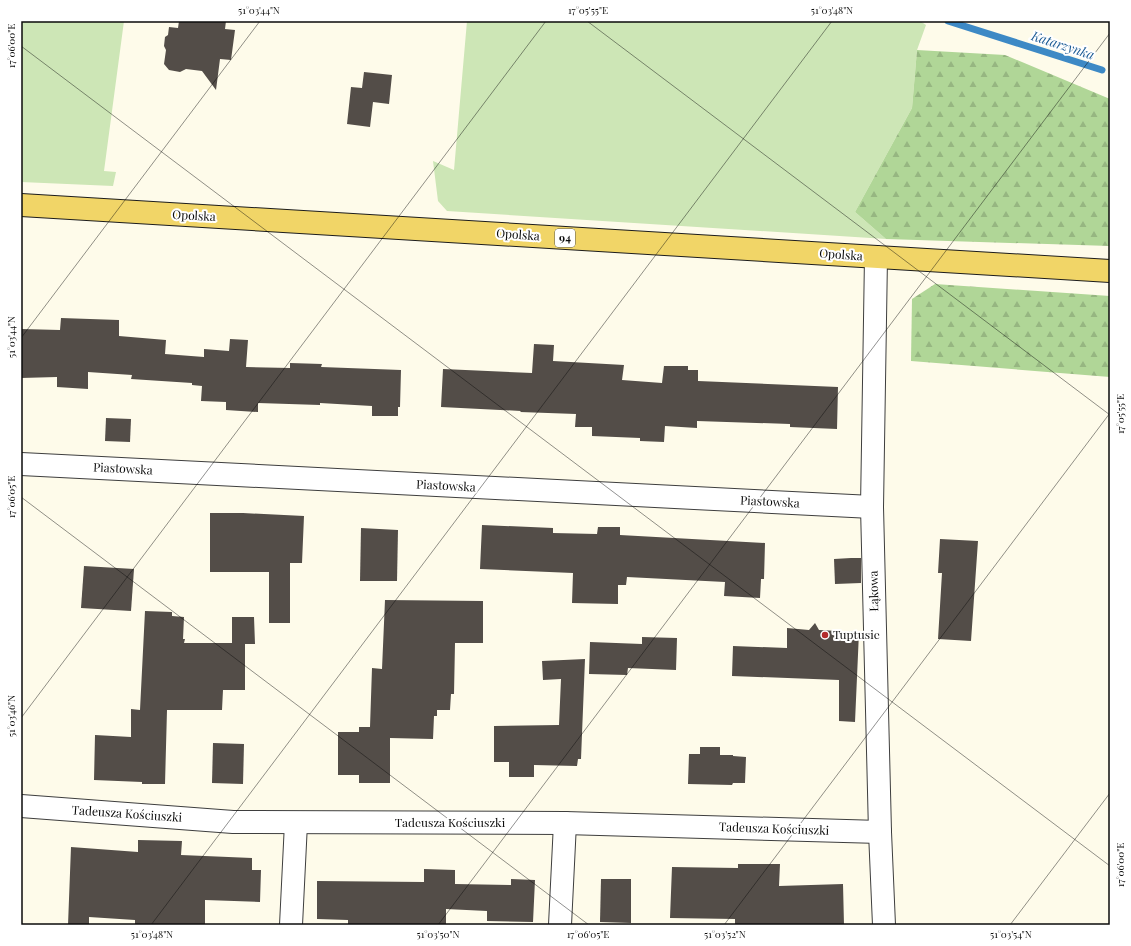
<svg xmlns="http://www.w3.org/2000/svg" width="1131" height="946" viewBox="0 0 1131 946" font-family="'Playfair Display',serif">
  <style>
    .grass { fill: #cde6b6 }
    .forest { fill: url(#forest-firs) }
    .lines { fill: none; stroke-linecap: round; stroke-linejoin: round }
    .stream { stroke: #3d89c5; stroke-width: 7 }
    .building { fill: #534d48 }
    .street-casing { stroke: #3e3e3e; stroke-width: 24 }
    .primary-casing { stroke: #1c1c1c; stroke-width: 24 }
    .street { stroke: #fff; stroke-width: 22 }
    .primary { stroke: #f1d567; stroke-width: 22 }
    .ticks { fill: none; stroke: #0b0b0b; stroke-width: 1; stroke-opacity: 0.45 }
    .poi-dot { fill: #b32b2c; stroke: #fff; stroke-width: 1.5 }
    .labels { text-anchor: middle; stroke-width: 4; stroke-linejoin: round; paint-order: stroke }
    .shield { fill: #fff; stroke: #545454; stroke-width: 1 }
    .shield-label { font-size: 11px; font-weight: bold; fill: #0b0b0b }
    .street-label { font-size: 12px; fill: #0b0b0b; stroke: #fff }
    .poi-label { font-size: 12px; fill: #0b0b0b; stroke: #fff; text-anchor: start }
    .water-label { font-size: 13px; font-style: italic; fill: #1c5b95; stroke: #fff }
    .neatline { fill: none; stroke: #0b0b0b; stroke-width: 1.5 }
    .ticks-label { font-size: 10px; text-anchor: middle; fill: #0b0b0b }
  </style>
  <defs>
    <pattern id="forest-firs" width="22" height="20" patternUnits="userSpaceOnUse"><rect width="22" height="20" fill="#b0d697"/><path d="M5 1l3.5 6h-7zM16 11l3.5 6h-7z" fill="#96b681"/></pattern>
  </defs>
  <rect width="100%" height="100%" fill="#fefbea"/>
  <!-- grass -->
  <g class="grass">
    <path d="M21,21H124L104,171L116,172L113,186L21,182Z"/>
    <path d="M467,21H920L926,25L917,50L912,108L855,212L886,239L447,211L438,201L433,161L454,170Z"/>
  </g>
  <!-- forest -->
  <g class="forest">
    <path d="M917,50L1005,55L1110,99V246L886,239L855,212L912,108Z"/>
    <path d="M935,284L1110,296V377L911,361L912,299Z"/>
  </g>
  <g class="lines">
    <!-- stream -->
    <path class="stream" d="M948,21L1102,70"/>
  </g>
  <!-- building -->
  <g class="building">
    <path d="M179,21H226L225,29L235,30L231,60L220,59L216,90L202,71L186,69L180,72L169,70L164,64L166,50L164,46L165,37L168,35L169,27L178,28Z"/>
    <path d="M364,72L392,75L389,104L373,102L370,127L347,124L351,87L362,88Z"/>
    <path d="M61,318L119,320V336L166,340L165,354L204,357V349L229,351L230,339L248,340L246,367L290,368V363L322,364L321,367L401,370L400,407H398V416H372V406L320,403V405L258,403V412L226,410V402L201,401L202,386L192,385V383L131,379L132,375L88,372V389L57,387V377L21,378V329L60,330Z"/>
    <path d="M534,344L554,345L553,361L624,365L622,380L662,383L664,366H688V370H698V381L838,387L837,429L790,427V424L697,421V428L665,426L664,442L640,441V438L592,436V427H575L576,414L520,412L521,411L441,407L443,369L532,373Z"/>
    <path d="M106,418L131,419L130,442L105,441Z"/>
    <path d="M210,513H243L304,516L302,563H290V623H269V572H210Z"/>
    <path d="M482,525L553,528V533L597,534L598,527H620V535L765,543L764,579H761L760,598L724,596L725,582L627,577L626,585H618V604L572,603L573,573L480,569Z"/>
    <path d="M361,528L398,530L397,581H360Z"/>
    <path d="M940,539L978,541L971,641L938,639L942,573H938Z"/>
    <path d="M851,558H861V583L835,584L834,559Z"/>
    <path d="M84,566L134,569L131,611L81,608Z"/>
    <path d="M385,600L483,601V643H455L454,694H451L450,710H437V716H434L433,739L390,738V783H359V775H338V732H359V727H370L372,668L382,669Z"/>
    <path d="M145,611L172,612V616L184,617L183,639H185L184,643H232V617H254L255,644H245V690H223L222,710H167L165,784H142V782L94,780L95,735L131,737V709L140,710Z"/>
    <path d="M815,623L819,630L859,632L855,722L839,721V680L732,676L733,646L787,648V628L809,630Z"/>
    <path d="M642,637L677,638L676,670L628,668L627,675L589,674L590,642L642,644Z"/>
    <path d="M585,659L581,759H578L577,766L534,765V777H509V762H494V726L559,725L561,679L543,680L542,661Z"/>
    <path d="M213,743L244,744L243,784L212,783Z"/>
    <path d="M700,747H720V755H733V756L746,757L745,783H733L732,785L688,784L689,754H700Z"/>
    <path d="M138,840L182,841L181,855L252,858V870H261L260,902L205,900V925H135V920L89,917V925H68L71,847L138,852Z"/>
    <path d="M738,864H780L779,886L843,884L844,925H735V919L670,918L672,867L738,868Z"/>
    <path d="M424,869L455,870V884L511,885V879L535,880L533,922L487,921V911L446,909V925L348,924V920L317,919V881L424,882Z"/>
    <path d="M601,879H631V923L600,922Z"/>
  </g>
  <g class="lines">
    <defs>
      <g id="street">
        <path d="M876,257L872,507L880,832L884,925"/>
        <path d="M21,464L872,507"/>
        <path d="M21,806L233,822L565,823L880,832"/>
        <path d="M291,925L296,823"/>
        <path d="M560,925L565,823"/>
      </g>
      <path id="primary" d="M21,205L1110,271"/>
    </defs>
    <!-- street casing -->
    <use href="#street" class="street-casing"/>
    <!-- primary casing -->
    <use href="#primary" class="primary-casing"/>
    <!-- street -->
    <use href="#street" class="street"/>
    <!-- primary -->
    <use href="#primary" class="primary"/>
  </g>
  <!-- ticks -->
  <path class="ticks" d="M587,21L1110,415M21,46L1110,866M21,338L260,21M21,497L589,925M21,718L546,21M151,925L832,21M438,925L1110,33M724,925L1110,413M1010,925L1110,793"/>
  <!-- markers -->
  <circle class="poi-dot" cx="825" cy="635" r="4"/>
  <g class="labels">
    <!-- shield labels -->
    <rect class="shield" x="555" y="229" width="20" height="18" rx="3"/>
    <g class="shield-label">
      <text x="565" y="242">94</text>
    </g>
    <!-- street labels -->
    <g class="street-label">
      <text transform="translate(194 216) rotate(3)" y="4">Opolska</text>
      <text transform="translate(518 235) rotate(4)" y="4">Opolska</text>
      <text transform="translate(841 255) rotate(4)" y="4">Opolska</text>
      <text transform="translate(123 469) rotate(3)" y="4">Piastowska</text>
      <text transform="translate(446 486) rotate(3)" y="4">Piastowska</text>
      <text transform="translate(770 502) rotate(3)" y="4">Piastowska</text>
      <text transform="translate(874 591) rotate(-91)" y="4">Łąkowa</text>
      <text transform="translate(127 814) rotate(4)" y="4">Tadeusza Kościuszki</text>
      <text x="450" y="827">Tadeusza Kościuszki</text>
      <text transform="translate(774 829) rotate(2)" y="4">Tadeusza Kościuszki</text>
    </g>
    <!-- poi labels -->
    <g class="poi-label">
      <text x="833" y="639">Tuptusie</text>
    </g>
    <!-- water labels -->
    <g class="water-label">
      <text transform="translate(1063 45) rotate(18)" y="5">Katarzynka</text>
    </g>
  </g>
  <!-- border -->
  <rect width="1131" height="946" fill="none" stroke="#ffffff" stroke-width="44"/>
  <rect x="22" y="22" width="1087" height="902" class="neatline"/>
  <g class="ticks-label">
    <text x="259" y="14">51°03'44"N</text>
    <text x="588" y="14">17°05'55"E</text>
    <text x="832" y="14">51°03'48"N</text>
    <text transform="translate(11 46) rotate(-90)" y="4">17°06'00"E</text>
    <text transform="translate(11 337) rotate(-90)" y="4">51°03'44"N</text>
    <text transform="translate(1120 414) rotate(-90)" y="4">17°05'55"E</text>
    <text transform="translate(11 497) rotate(-90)" y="4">17°06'05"E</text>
    <text transform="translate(11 716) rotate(-90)" y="4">51°03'46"N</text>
    <text transform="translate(1120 865) rotate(-90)" y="4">17°06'00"E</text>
    <text x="152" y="938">51°03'48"N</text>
    <text x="438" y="938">51°03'50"N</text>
    <text x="588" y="938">17°06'05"E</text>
    <text x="725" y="938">51°03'52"N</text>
    <text x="1011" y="938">51°03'54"N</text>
  </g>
</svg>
